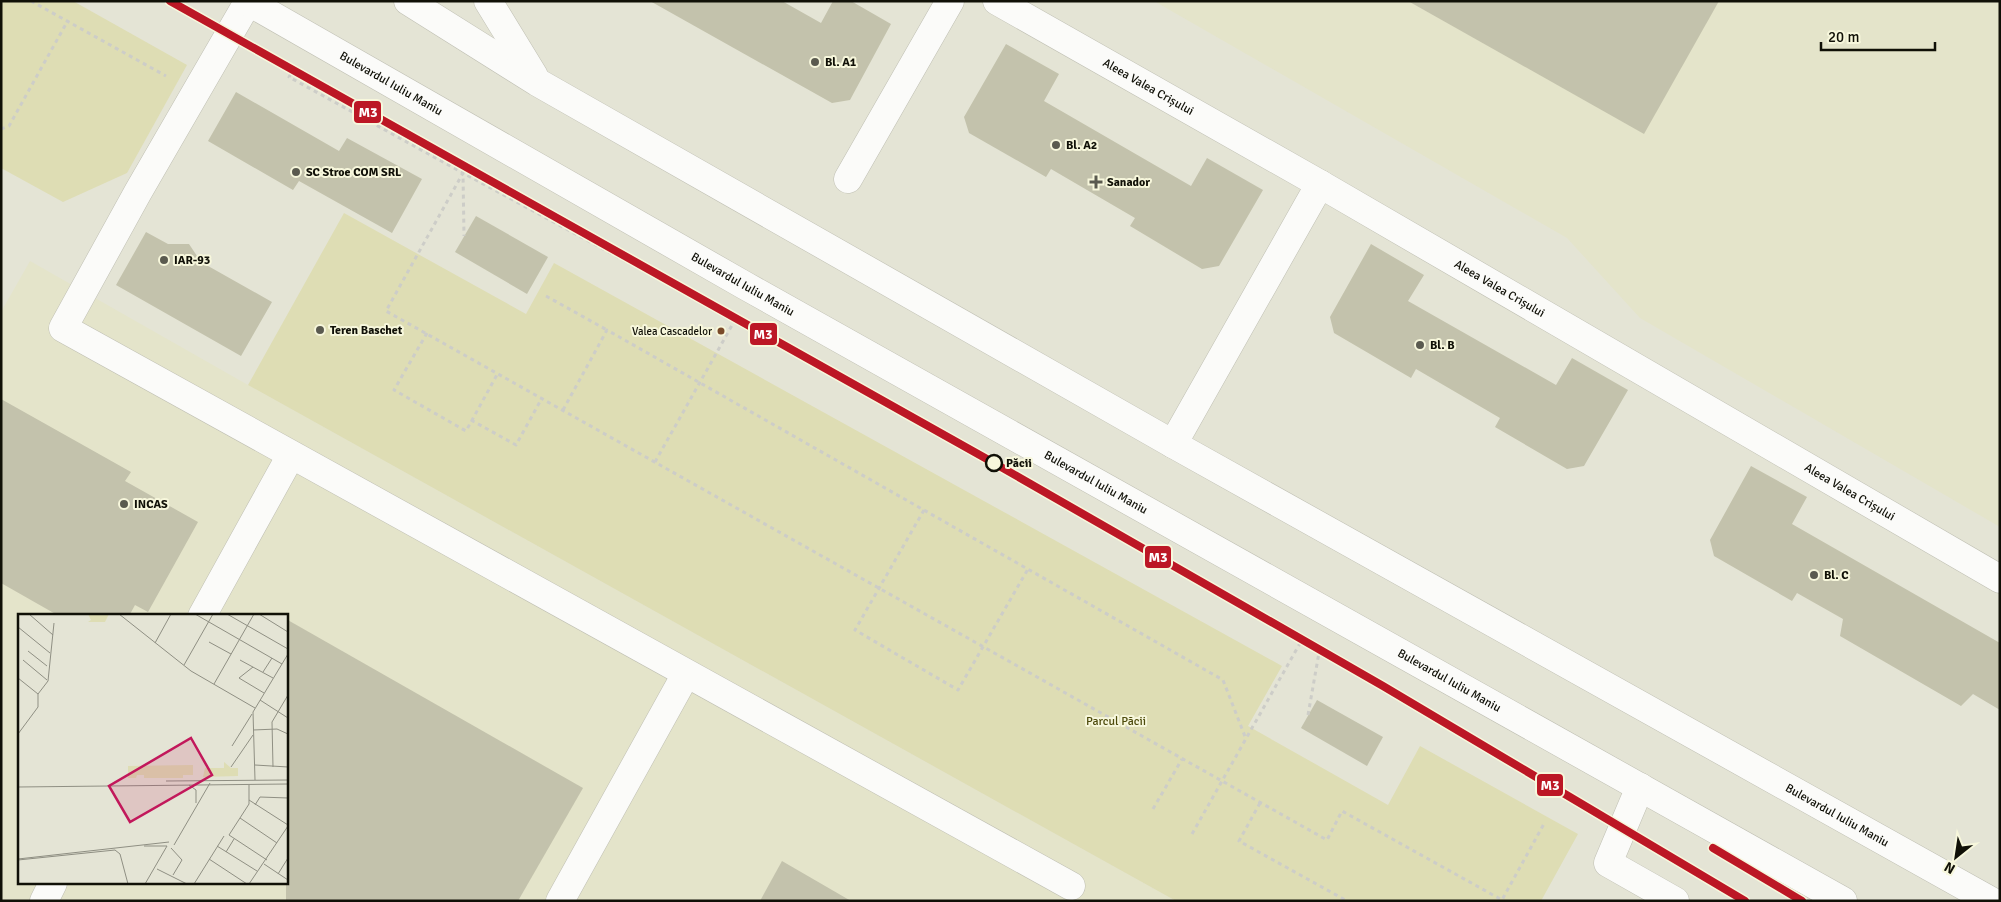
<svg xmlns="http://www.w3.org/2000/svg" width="2001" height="902" viewBox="0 0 2001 902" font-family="Signika,sans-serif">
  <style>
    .built { fill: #e4e4ca; fill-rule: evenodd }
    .green { fill: #deddb4 }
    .building { fill: #c3c2ac }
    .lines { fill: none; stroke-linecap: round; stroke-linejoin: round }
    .minor-casing { stroke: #bfbfb3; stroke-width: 29 }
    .major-casing { stroke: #bfbfb3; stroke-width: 29 }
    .path { stroke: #cdcdc8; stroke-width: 3; stroke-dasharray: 4 4; stroke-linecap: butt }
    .minor { stroke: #fbfbf9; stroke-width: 28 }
    .major { stroke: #fbfbf9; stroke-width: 28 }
    .metro-1-casing { stroke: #f7f7dc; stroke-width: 11 }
    .metro-1 { stroke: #bc1725; stroke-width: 8 }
    .poi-dot { fill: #5a5a4f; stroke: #f7f7dc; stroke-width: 2 }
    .bus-dot { fill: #7a4b2a; stroke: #f7f7dc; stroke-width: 2 }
    .stop-dot { fill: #f7f7dc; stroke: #101007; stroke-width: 2.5 }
    .labels { text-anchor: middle; stroke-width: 4; stroke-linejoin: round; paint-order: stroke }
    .bus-label { font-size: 11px; fill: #101007; stroke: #f7f7dc; text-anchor: end }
    .poi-label { font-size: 12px; font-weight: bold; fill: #101007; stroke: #f7f7dc; text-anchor: start }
    .street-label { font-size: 12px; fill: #101007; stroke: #f7f7dc }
    .stop-label { font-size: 12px; font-weight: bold; fill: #101007; stroke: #f7f7dc; text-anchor: start }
    .park-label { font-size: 12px; fill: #4d4a0b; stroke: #f7f7dc }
    .inset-road { fill: none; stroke: #8f8f83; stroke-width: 1 }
    .view { fill: #c2185b; fill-opacity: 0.15; stroke: #c2185b; stroke-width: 2.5 }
    .inset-edge { fill: none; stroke: #101007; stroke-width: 2.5 }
    .line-badge { stroke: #f7f7dc; stroke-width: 2 }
    .badge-label { font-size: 14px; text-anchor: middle; font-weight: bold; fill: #fff }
  </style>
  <rect width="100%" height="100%" fill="#e4e4d5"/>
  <!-- built -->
  <g class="built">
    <path d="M1154,1H2000V527L1640,318L1567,238Z"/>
    <path d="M30,261L248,385L1176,901H1V312ZM19,616H286V883H19Z"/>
  </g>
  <!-- green -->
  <g class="green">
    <path d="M1,1H73L187,65L127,173L63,202L1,168Z"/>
    <path d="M344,213L526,314L554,263L1282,666L1248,726L1388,805L1420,746L1578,834L1541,901H1176L248,385Z"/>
  </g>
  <!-- building -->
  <g class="building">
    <path d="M650,1H782L821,23L833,1H851L891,24L850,100L832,103Z"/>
    <path d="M1408,1H1719L1644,134Z"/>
    <path d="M1006,44L1059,74L1044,101L1191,186L1207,158L1263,190L1219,266L1202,269L1130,226L1135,218L1051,169L1046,177L969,133L964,117Z"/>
    <path d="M236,92L339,151L347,138L422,179L392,233L299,181L293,190L208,141Z"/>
    <path d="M476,216L548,257L527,294L455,252Z"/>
    <path d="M146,232L168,244H189L201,262L272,302L241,356L116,285Z"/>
    <path d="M1371,244L1424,275L1408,301L1556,385L1572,358L1628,390L1584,466L1567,469L1495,427L1500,418L1416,369L1411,378L1334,333L1330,317Z"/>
    <path d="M1,399L131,472L125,481L198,522L148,612L135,605L129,616H59L1,583Z"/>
    <path d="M1751,466L1807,497L1792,524L2000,643V710L1973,694L1961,706L1840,636L1843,619L1797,593L1792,601L1714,556L1710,540Z"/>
    <path d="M286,619L583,788L518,901H286Z"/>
    <path d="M1317,700L1383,737L1367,766L1301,728Z"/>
    <path d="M782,861L851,901H760Z"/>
  </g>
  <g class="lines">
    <defs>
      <g id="minor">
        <path id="s1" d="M997,1L1320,184L2000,579"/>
        <path d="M248,2L138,192L63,328L1071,886"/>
        <path d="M848,179L950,1"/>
        <path d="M1173,444L1320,184"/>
        <path d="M202,616L291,455"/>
        <path d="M1640,787L1608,863L1675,901"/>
        <path d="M44,901L53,883"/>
        <path d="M560,901L686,674"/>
      </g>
      <g id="major">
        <path id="s2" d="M247,1L744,285L1843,901"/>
        <path id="s3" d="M408,1L537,82L1173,444L1991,901"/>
        <path d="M488,1L534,76"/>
      </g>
    </defs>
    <!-- minor casing -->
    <use href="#minor" class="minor-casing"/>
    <!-- major casing -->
    <use href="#major" class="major-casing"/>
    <!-- path -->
    <g class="path">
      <path d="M31,1L166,76"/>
      <path d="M295,67L289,77L463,173L464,236"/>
      <path d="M1,129L9,126L67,22"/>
      <path d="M668,284L463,173L386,311L1327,840L1342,811L1502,900L1545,822"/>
      <path d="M546,296L607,330"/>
      <path d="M427,333L394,390L466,431L498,373"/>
      <path d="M563,410L607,330L1223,680L1246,739"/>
      <path d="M471,420L516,445L542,398"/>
      <path d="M655,462L735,320"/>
      <path d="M924,510L855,630L958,690L1028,569"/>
      <path d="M1308,715L1320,647"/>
      <path d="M1260,803L1239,841L1347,901"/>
      <path d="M1153,809L1182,759"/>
      <path d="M1192,834L1303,638"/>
    </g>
    <!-- minor -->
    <use href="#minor" class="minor"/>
    <!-- major -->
    <use href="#major" class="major"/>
    <defs>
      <g id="metro-1">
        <path d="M170,1L994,463L1383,686L1745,901"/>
        <path d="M1713,848L1802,901"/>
      </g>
    </defs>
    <!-- metro-1 casing -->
    <use href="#metro-1" class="metro-1-casing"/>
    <!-- metro-1 -->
    <use href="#metro-1" class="metro-1"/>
  </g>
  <!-- markers -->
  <g class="poi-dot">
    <circle cx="815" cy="62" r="5"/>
    <circle cx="1056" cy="145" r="5"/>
    <circle cx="296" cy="172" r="5"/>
    <path d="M1093.5 174.5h5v5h5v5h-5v5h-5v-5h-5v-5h5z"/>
    <circle cx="164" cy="260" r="5"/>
    <circle cx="320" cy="330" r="5"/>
    <circle cx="1420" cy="345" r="5"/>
    <circle cx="124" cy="504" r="5"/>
    <circle cx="1814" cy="575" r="5"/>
  </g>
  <circle class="bus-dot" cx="721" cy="331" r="4.5"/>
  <circle class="stop-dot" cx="994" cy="463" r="8"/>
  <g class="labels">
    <!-- bus labels -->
    <g class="bus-label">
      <text x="712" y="335">Valea Cascadelor</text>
    </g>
    <!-- poi labels -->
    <g class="poi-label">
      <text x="825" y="66">Bl. A1</text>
      <text x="1066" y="149">Bl. A2</text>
      <text x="306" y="176">SC Stroe COM SRL</text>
      <text x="1107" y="186">Sanador</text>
      <text x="174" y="264">IAR-93</text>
      <text x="330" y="334">Teren Baschet</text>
      <text x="1430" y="349">Bl. B</text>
      <text x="134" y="508">INCAS</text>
      <text x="1824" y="579">Bl. C</text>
    </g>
    <!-- street labels -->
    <g class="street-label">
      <text dy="4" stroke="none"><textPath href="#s2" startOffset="166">Bulevardul Iuliu Maniu</textPath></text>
      <text dy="4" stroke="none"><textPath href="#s1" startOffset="174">Aleea Valea Crișului</textPath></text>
      <text dy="4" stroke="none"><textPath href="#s2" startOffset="571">Bulevardul Iuliu Maniu</textPath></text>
      <text dy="4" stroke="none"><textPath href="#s1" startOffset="579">Aleea Valea Crișului</textPath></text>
      <text dy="4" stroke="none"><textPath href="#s2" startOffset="976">Bulevardul Iuliu Maniu</textPath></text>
      <text dy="4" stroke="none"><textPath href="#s1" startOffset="984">Aleea Valea Crișului</textPath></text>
      <text dy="4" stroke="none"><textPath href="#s2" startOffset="1381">Bulevardul Iuliu Maniu</textPath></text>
      <text dy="4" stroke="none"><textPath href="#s3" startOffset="1645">Bulevardul Iuliu Maniu</textPath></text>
    </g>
    <!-- stop labels -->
    <g class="stop-label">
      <text x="1006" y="467">Păcii</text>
    </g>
    <!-- park labels -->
    <g class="park-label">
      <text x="1116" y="725">Parcul Păcii</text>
    </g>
  </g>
  <!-- overview -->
  <g transform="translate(18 614)">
    <rect width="270" height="270" fill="#e4e4d5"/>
    <path d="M70,0H91L87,8H70L73,6ZM206,148L213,154H220V162L185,163L187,154H206ZM175,151V161H165V164H126V161H119L118,164H110V152Z" fill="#deddb4"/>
    <path class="inset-road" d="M11,0L35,21M101,0L173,57L237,94M177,0L264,50M209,0L270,35M241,0L270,18M0,13L32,39M191,28L213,40M137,29L153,0M10,37L29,52M5,46L29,66M222,46L255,64M166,51L195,0M235,53L221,64L246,79M245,58L254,44M0,64L20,80M196,70L236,0M242,86L270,104M235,116L259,115L270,120M0,120L20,93V80L30,67L36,9M214,132L234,100M237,151L270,153M213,153L235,121M255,153L254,108L270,81M237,166L235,98L270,40M148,167L270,166M171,171L178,176V189M231,171V190L211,221L249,246M0,173L270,170M231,186L270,211M237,191L242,183L270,184M222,204L259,229M156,231L192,169M126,232H149M199,232L239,257M153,234L164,246M208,238L216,225M0,245L151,228M191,245L229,270M0,246L97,236L102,240L110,270M246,250L270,266M139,255L169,270M260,260L270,244M155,261L164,246M127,270L149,232M176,270L206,222M231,270L270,212"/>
    <path class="view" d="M173,124L194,161L112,208L91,172Z"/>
    <rect width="270" height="270" class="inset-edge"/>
  </g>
  <g class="line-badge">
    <rect x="353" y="100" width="29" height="24" rx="5" fill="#bc1725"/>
    <rect x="749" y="322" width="29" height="24" rx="5" fill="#bc1725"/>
    <rect x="1144" y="545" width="28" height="24" rx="5" fill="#bc1725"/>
    <rect x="1536" y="773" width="28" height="24" rx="5" fill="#bc1725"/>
  </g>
  <g class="badge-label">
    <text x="368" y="117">M3</text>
    <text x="763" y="339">M3</text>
    <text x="1158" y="562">M3</text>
    <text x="1550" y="790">M3</text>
  </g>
  <!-- border -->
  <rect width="2001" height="902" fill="none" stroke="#101007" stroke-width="5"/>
  <!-- north arrow -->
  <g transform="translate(1956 857) rotate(210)" stroke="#f7f7dc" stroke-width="4" paint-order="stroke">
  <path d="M0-4L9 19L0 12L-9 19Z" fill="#101007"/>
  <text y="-8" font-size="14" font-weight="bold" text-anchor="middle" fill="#101007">N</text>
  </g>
  <!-- scale -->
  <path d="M1821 42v8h114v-8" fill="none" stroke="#101007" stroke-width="2.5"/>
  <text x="1828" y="42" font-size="15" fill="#101007" stroke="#f7f7dc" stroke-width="4" paint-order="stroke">20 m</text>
</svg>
